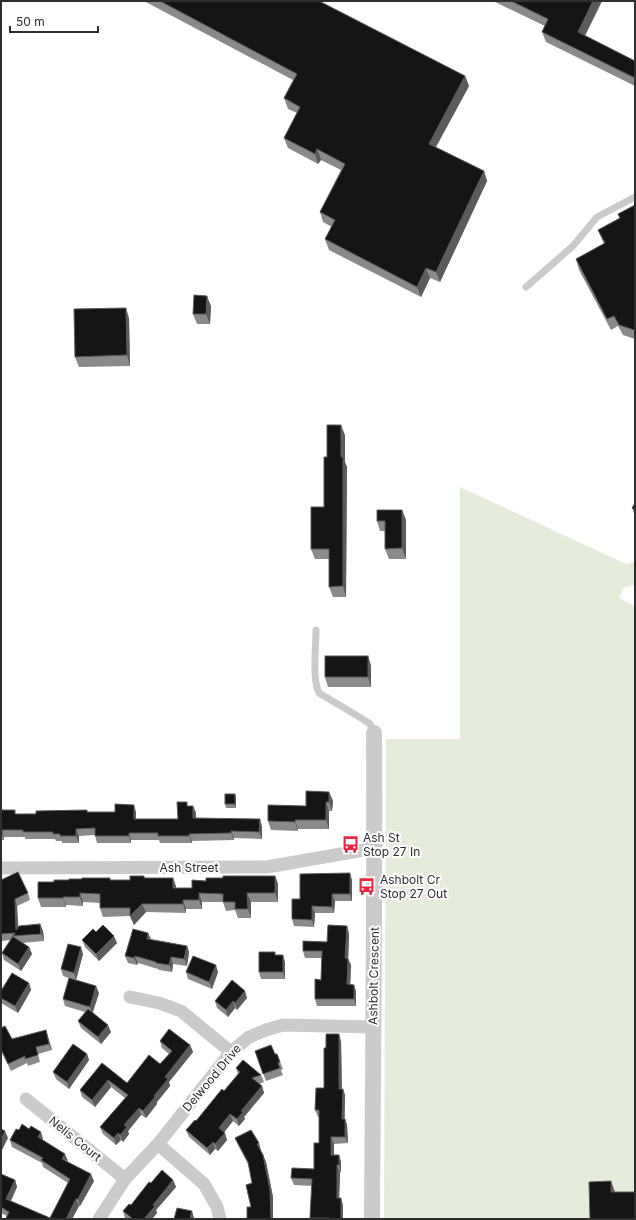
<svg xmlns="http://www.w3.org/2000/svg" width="636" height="1220" viewBox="0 0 636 1220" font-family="Inter,sans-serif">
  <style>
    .green { fill: #e5ecdb }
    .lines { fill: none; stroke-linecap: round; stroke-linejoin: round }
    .service { stroke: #cbcbcb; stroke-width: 7 }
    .minor { stroke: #cbcbcb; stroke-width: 13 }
    .tertiary { stroke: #cbcbcb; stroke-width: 16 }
    .wall { fill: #8a8a8a }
    .shaded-wall { fill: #5b5b5b }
    .building { fill: #151515; stroke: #5b5b5b }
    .labels { text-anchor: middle; stroke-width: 4; stroke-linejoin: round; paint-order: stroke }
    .poi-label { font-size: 12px; fill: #2e2e2e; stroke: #fff; text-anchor: start }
    .street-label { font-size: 12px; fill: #2e2e2e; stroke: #fff }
  </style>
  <rect width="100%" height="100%" fill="#fff"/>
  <!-- green -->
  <path class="green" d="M460,487L626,564L635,562V585L624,587L619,598L635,606V1219H384L386,739H460Z"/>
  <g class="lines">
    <!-- service -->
    <g class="service">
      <path d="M526,287L573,246L597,217L635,197"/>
      <path d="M316,630C316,648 312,679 319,693L361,718L370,724L374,733"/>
    </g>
    <!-- minor -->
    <g class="minor">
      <path d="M1,868L267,867L375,848"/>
      <path d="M130,997L159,1003L181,1011L231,1052"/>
      <path d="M26,1099L125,1179"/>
      <path d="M158,1144L204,1184L217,1207L220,1219"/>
      <path d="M99,1219L125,1179L158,1144L231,1052L249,1037L266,1030L283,1025L373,1027"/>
    </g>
    <!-- tertiary -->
    <path class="tertiary" d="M372,1219C373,1057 375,895 374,733"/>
  </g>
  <!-- wall -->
  <g class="wall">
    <path d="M144,1H319L465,76L469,86L436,147L484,171L487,181L440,282L430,278L421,297L329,250L325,239L332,227L323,222L320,212L341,170L321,160L318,164L288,148L284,138L297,113L288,109L284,98L293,80Z"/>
    <path d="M493,1H602L585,36L635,61V86L546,42L542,32L545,26Z"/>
    <path d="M635,205V339L623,335L618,326L611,330L579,270L576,259L604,244L598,230L620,219L618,214Z"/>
    <path d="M211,306L210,324H197L193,314Z"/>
    <path d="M129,318L130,366L79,367L75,357Z"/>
    <path d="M345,435V462L347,467L346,597H333L329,587V559H315L311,549L324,507L327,457Z"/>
    <path d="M635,503V516L632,508Z"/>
    <path d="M402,510L406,520V559H389L385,549V531H380L377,521Z"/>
    <path d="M368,656L371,666V687H328L325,677Z"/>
    <path d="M329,792L333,801L332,811H329V829H298V831L271,830L268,821L306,806Z"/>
    <path d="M236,797V808H226L225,804Z"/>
    <path d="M188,806H193L196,813V818L262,826V839L234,838V840L192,841V843H160L159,840H131V843H97L95,835L79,836V843H62V841H56L55,839H25V837H4V840H1V810L17,814L136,812V819H178Z"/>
    <path d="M144,876L145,878H173L176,888H192L206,881L223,878L275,876L278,884V902H251V918H238L235,910L226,911L223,902H202V909H186V913L146,912L134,925L130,916L103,917L100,908V903L83,902V906L66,905V907H41L38,898L54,882L69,880H130Z"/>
    <path d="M1,880L28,893L30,900L17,906L18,927L40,924L43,931L44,941L22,943L29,947L32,954L21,971L4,960L2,953L10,940L2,941L1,938Z"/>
    <path d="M352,880V901H335L334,913H315L314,927L294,926L292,919L300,899Z"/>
    <path d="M96,932L117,943L99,961L85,947L82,940Z"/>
    <path d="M148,933L151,939L187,946L189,952L187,966L173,964L172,972L159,970L158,969L138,963L137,965L128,963L125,956Z"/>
    <path d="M349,933L348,958L351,965L350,984L356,991V1006H317L315,999L321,980L322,958H305L303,951Z"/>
    <path d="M83,954L76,980L99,993L93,1012L111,1032L101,1044L81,1028L78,1021L85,1012L65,1006L63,999L69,978L63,976L61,969Z"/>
    <path d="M276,955L285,962V979H261L259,972Z"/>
    <path d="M186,972H218L212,989L188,979Z"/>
    <path d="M29,983L31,990L18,1013L1,1003V991Z"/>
    <path d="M247,998L237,1010L235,1008L228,1017L217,1008L215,1001Z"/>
    <path d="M1,1028L12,1039L46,1030L52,1050L38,1054L40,1062L28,1066L27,1063L11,1071L1,1051Z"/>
    <path d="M160,1041L190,1045L193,1052L169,1082L170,1086L157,1102V1104L146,1118L141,1115L128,1131L129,1134L123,1142L121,1140L116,1145L103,1134L100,1127L125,1098L111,1087L95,1107L82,1097L80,1090L102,1063L127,1083L160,1064L169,1054L162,1048Z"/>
    <path d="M341,1041L342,1089H343L345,1095V1119L347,1125L348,1143L334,1144V1155H339L341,1162V1172H340L339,1198L343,1205V1219H311L310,1218L312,1186L294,1185L291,1178L314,1169L319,1143V1117H318L315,1110L324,1088Z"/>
    <path d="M255,1051L275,1054H277L283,1069L281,1070L283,1075L266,1081Z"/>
    <path d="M87,1054L89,1060L69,1089L56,1079L53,1072Z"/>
    <path d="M236,1068L261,1075L264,1082L259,1084L262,1086L264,1093L244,1117L245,1119L239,1126L233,1121L224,1132L227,1140L218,1151L215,1149L210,1155L189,1137L186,1130L196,1121L224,1091L238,1074Z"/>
    <path d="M19,1130L43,1139V1140L68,1162L94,1181L80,1206H79L72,1219H7V1216L1,1213V1174L15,1180L17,1187L11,1201L50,1218L68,1183L43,1167L42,1163L12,1147L10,1140Z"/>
    <path d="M235,1138L261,1150V1151L266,1162L273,1197V1219H247L251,1207L252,1183L249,1166L238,1145Z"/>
    <path d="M173,1180L176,1187L156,1210L157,1213L152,1219H127L125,1218L123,1211L131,1205L151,1183Z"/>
  </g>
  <!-- shaded-wall -->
  <g class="shaded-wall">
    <path d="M593,1H602L581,43L578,32Z"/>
    <path d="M465,76L469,86L432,154L429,144Z"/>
    <path d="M317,149L321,160L318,164L315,154Z"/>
    <path d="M484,171L487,181L440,282L436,272Z"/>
    <path d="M426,268L430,278L421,297L417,287Z"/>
    <path d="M207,296L211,306L210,324L206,314Z"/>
    <path d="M126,308L129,318L130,366L127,355Z"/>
    <path d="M341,425L345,435V462L347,467L346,597L343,586Z"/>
    <path d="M402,510L406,520V559L402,548Z"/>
    <path d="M368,656L371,666V687L368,677Z"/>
    <path d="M329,792L333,801L332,811L329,802Z"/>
    <path d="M235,794L236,797V808L235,804Z"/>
    <path d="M326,802L329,811V829L326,820Z"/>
    <path d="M134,805L136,812V826L134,819Z"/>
    <path d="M193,806L196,813V825L193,818Z"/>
    <path d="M260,819L262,826V839L259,832Z"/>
    <path d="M295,820L298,829V831L295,822Z"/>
    <path d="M76,829L79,836V843L76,836Z"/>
    <path d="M2,830L4,837V840L2,833Z"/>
    <path d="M231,831L234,838V840L231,833Z"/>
    <path d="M129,833L131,840V843L129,836Z"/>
    <path d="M189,834L192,841V843L189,836Z"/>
    <path d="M350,873L352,880V901L350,894Z"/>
    <path d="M275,876L278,884V902L275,893Z"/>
    <path d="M173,878L176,886V896L173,888Z"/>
    <path d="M80,893L83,902V906L80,897Z"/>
    <path d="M199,893L202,902V909L199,900Z"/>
    <path d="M247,893L251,902V918L248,909Z"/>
    <path d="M332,894L335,901L334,913L332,907Z"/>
    <path d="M63,897L66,905V907L63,898Z"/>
    <path d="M15,899L17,906L19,937L16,930Z"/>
    <path d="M183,900L186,909V913L183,904Z"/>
    <path d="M142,904L146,912L134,925L130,916Z"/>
    <path d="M312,906L315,913L314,927L312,920Z"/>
    <path d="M40,924L43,931L44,941L41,934Z"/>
    <path d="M347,926L349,933L348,965L345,958Z"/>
    <path d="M148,933L151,940L147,939Z"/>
    <path d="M114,936L117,943L99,961L96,954Z"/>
    <path d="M187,946L189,952L187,966L184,959Z"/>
    <path d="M29,947L32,954L21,971L18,964Z"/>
    <path d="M81,947L83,954L76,980L74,973Z"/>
    <path d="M283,955L285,962V979L283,972Z"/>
    <path d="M135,956L138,963L137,965L134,958Z"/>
    <path d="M171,957L173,964L172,972L169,965Z"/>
    <path d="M348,959L351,965L350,991L347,984Z"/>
    <path d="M216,965L218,972L212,989L209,982Z"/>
    <path d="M29,983L31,990L18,1013L15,1006Z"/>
    <path d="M354,985L356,991V1006L354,999Z"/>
    <path d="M96,986L99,993L92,1014L90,1007Z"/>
    <path d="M245,991L247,998L237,1010L235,1003Z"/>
    <path d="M233,1001L235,1008L228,1017L226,1010Z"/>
    <path d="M108,1025L111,1032L101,1044L98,1037Z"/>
    <path d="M46,1030L48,1037L52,1050L49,1044Z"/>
    <path d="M339,1034L341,1041L342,1095L339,1089Z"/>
    <path d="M190,1045L193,1052L169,1082L170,1086L157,1102V1104L146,1118L143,1111L154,1096L165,1077Z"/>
    <path d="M87,1054L89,1060L69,1089L67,1082Z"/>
    <path d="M108,1080L111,1087L95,1107L92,1100Z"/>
    <path d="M262,1086L264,1093L244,1117L245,1119L239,1126L237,1119L241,1111Z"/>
    <path d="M343,1089L345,1095L344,1125L342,1119Z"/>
    <path d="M139,1108L141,1115L128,1131L129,1134L123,1142L120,1135L124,1125Z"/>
    <path d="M230,1114L233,1121L222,1135L219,1128Z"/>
    <path d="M345,1119L347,1125L348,1143L345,1137Z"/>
    <path d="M5,1131L8,1138L1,1152V1140Z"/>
    <path d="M41,1132L43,1139L40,1144L38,1137Z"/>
    <path d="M118,1133L121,1140L116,1145L114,1138Z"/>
    <path d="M225,1133L227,1140L218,1151L215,1144Z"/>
    <path d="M331,1137L334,1144V1162L331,1155Z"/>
    <path d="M213,1142L215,1149L210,1155L207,1148Z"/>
    <path d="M259,1143L261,1150L260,1151L257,1144Z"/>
    <path d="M65,1154L68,1161L62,1159Z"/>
    <path d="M263,1155L266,1162L273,1197V1219H271Z"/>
    <path d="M339,1155L341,1162V1172L339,1165Z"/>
    <path d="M337,1165L340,1172L339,1205L337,1198Z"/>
    <path d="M91,1174L94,1181L80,1206L78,1199Z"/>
    <path d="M15,1180L17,1187L8,1206L6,1199Z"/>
    <path d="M173,1180L176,1187L156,1210L157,1213L152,1219H144L153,1205Z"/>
    <path d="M611,1181L616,1195L611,1192Z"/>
    <path d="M341,1198L343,1205V1219H341Z"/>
    <path d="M76,1199L79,1206L72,1219H66Z"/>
    <path d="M192,1211L194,1218V1219H190Z"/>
  </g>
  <!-- building -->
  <g class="building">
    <path d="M160,1H319L465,76L429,144L484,171L436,272L426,268L417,287L325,239L335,220L320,212L345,164L317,149L315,154L284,138L300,107L284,98L297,74Z"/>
    <path d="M511,1H593L578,32L635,61V78L542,32L548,19Z"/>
    <path d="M635,205V329L634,330L619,325L614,316L607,319L576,259L605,243L598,230L620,218L618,214Z"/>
    <path d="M194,295L207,296L206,314H193Z"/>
    <path d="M126,308L127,355L75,357L74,309Z"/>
    <path d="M327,425H341V457H343V586L329,587V549H311V507H324V457H327Z"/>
    <path d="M635,503V510L632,508Z"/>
    <path d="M377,510H402V548L385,549V521H377Z"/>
    <rect x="325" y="656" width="43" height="21"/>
    <path d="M306,791L329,792V802H326V820H295V822L268,821V805L306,806Z"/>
    <rect x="225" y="794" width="10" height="10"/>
    <path d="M177,802H187V806H193V818L260,819L259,832L231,831V833L189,834V836H158V833H129V836H95V828L76,829V836H60V834H53V832H23V830H2V833H1V810H15V814H36V811L87,810V812H115V804L134,805V819H178Z"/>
    <path d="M18,872L28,893L15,899L16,930L19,926L40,924L41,934L12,936L29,947L18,964L2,953L15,933L1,934V880Z"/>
    <path d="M350,873V894H332V907L312,906V920L292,919V899H300V874Z"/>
    <path d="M130,876H144V878H173V888H192V880L206,881V878H223V876H275V893H247L248,909H235V902H223V894L199,893V900H183V904H142L130,916V908H100V894L80,893V897H63V898H38V882H54V880H69V879H82V878H110V880H130Z"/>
    <path d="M103,925L114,936L96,954L82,940L93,929L96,932Z"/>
    <path d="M328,925L347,926L345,958L348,959L347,984L354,985V999H315V979L321,980L322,951H303V941L327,942Z"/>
    <path d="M133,929L148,933L147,939L187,946L184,959L171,957L169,965L156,963V962L135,956L134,958L125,956Z"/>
    <path d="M68,944L81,947L74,973L61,969Z"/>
    <path d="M259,952H275V955H283V972H259Z"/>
    <path d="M193,956L216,965L209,982L186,972Z"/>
    <path d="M12,973L29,983L15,1006L1,998V991Z"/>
    <path d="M69,978L96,986L90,1007L63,999Z"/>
    <path d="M232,980L245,991L235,1003L233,1001L226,1010L215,1001Z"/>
    <path d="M88,1009L108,1025L98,1037L78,1021Z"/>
    <path d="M5,1026L12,1039L46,1030L49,1044L36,1047L38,1055L25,1059V1056L8,1064L1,1049V1028Z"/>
    <path d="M169,1029L190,1045L165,1077L168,1079L154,1096L155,1097L143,1111L139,1108L124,1125L127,1127L120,1135L118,1133L114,1138L100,1127L128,1095L108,1080L92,1100L80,1090L102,1063L127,1083L149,1055L160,1064L172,1051L160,1041Z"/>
    <path d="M326,1034H339V1089H343L342,1119H345V1137H331V1155H339V1165H337V1198H341V1219H329V1218H310L312,1179L291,1178L292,1168L314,1169V1143H319V1110H315L316,1088H324V1048H326Z"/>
    <path d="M73,1044L87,1054L67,1082L53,1072Z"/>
    <path d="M271,1045L275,1054H277L280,1062L278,1063L280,1068L263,1074L255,1051Z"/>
    <path d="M243,1060L261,1075L252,1078L262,1086L241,1111L243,1112L237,1119L230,1114L219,1128L225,1133L215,1144L213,1142L207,1148L186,1130L195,1120L196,1121L222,1089L224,1091L240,1072L236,1068Z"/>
    <path d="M22,1124L29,1129L31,1126L41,1132L38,1137L65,1154L62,1159L91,1174L78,1199H76L66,1219H8L6,1218L9,1212L1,1207V1174L15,1180L6,1199L50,1218L70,1179L41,1160L43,1158L10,1140L16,1129L19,1130Z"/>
    <path d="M1,1129L5,1131L1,1140Z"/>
    <path d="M251,1130L259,1143L257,1144L263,1155L270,1190L271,1219H247V1207H251L246,1185L252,1183L248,1162L235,1138Z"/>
    <path d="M162,1170L173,1180L153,1205L155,1206L144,1219H133L123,1211L129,1204L131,1205L149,1182L151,1183Z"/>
    <path d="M611,1181V1192H635V1219H590L589,1182Z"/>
    <path d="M177,1208L192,1211L190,1219H174Z"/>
  </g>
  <!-- icons -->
  <defs>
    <symbol id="bus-bare" viewBox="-9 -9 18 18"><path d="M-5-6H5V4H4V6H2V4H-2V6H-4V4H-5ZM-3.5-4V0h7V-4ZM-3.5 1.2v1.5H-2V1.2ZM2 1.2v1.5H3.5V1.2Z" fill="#f02541" stroke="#fff" stroke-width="2.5" paint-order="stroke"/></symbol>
  </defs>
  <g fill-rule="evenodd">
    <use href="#bus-bare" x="338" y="832" width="25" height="25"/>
    <use href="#bus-bare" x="354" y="874" width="25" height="25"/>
  </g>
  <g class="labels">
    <!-- poi labels -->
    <g class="poi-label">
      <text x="363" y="842">Ash St<tspan x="363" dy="14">Stop 27 In</tspan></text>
      <text x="380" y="884">Ashbolt Cr<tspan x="380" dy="14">Stop 27 Out</tspan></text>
    </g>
    <!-- street labels -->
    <g class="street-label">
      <text x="189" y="872">Ash Street</text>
      <text transform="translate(374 976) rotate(-89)" y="4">Ashbolt Crescent</text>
      <text transform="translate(212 1078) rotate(-50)" y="4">Delwood Drive</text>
      <text transform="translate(75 1139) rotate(39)" y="4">Nelis Court</text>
    </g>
  </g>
  <!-- border -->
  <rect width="636" height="1220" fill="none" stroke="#2e2e2e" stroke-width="4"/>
  <!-- scale -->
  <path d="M10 26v6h88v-6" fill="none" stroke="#2e2e2e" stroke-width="2"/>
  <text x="16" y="26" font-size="12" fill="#2e2e2e" stroke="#ffffff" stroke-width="3" paint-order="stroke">50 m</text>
</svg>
